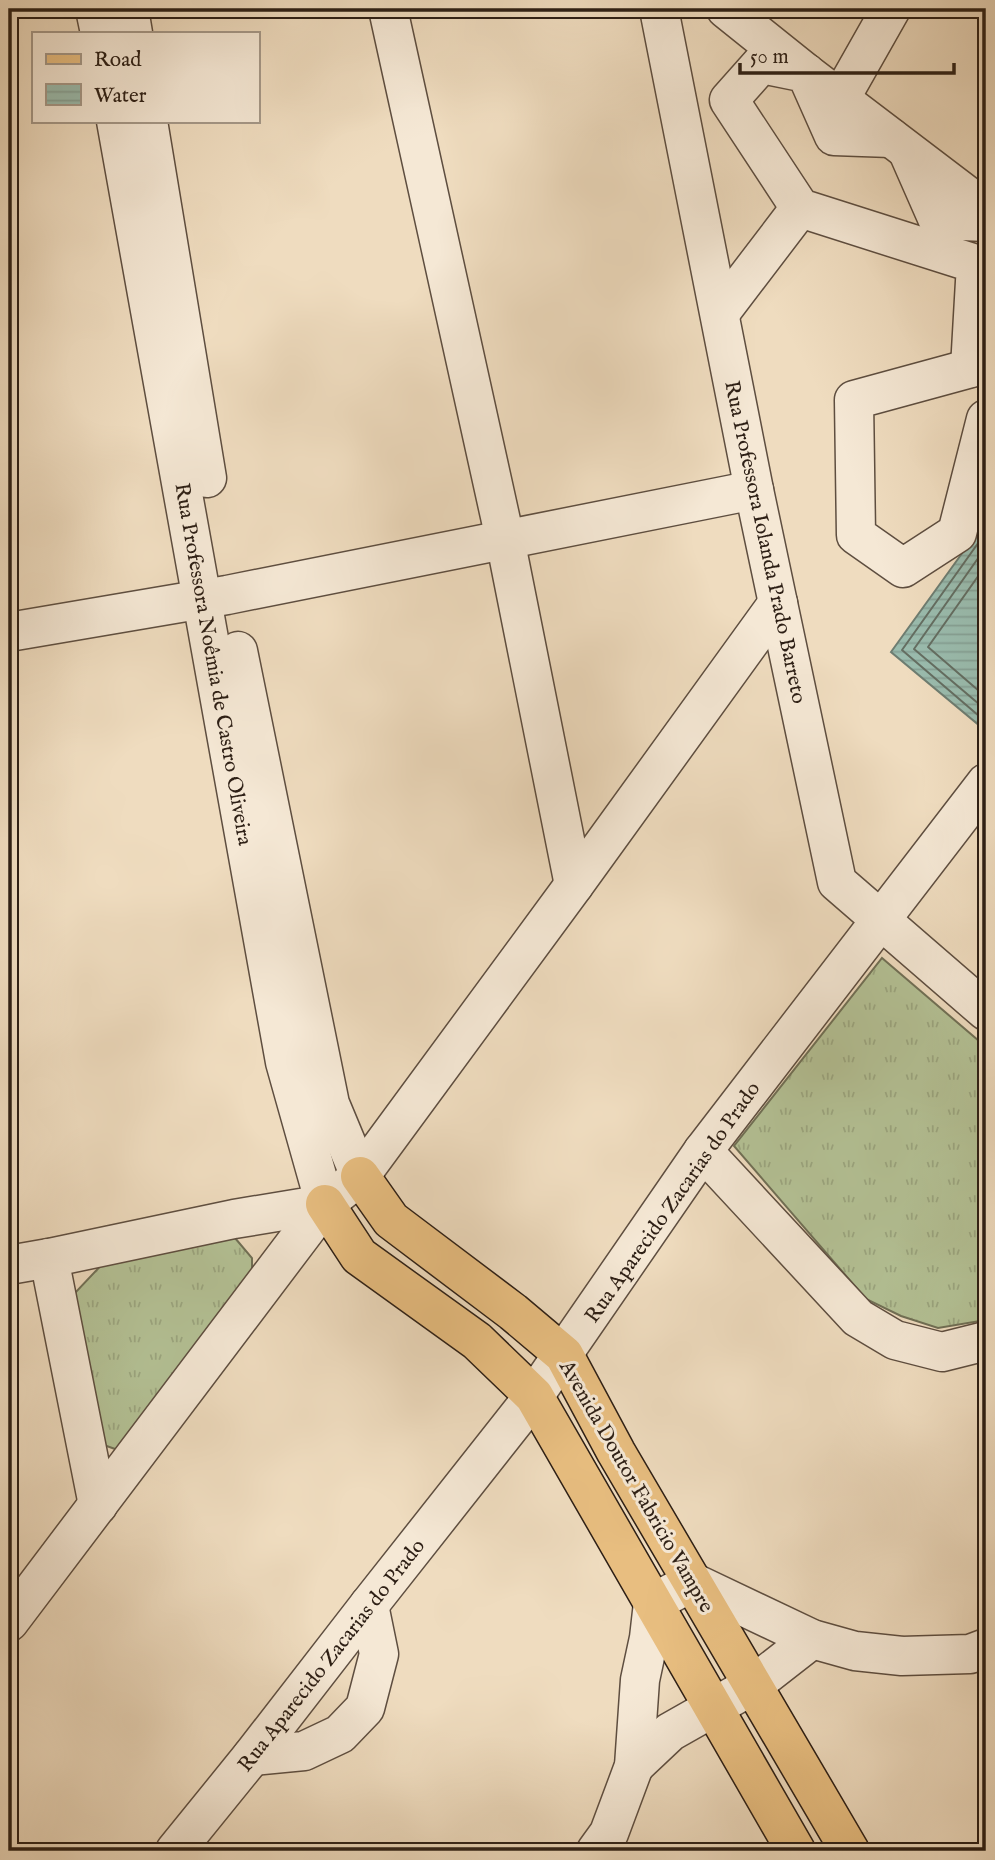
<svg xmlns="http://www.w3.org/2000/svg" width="995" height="1860" viewBox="0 0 995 1860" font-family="'IM FELL English',serif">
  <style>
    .grass { fill: url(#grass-tufts); stroke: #707056; stroke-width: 2 }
    .water { fill: url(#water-rules); stroke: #6e7d71; stroke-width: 2 }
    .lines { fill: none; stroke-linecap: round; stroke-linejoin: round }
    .shore { stroke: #646e62; stroke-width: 2 }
    .minor-casing { stroke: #5e4e40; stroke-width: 41 }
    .major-casing { stroke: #2d1f15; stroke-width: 41 }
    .minor { stroke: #f5e8d5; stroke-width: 38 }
    .major { stroke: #e8be80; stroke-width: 38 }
    .labels { text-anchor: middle; stroke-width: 6; stroke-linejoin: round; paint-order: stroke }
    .street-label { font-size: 21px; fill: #2d1f15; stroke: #f5e8d5 }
  </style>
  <defs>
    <pattern id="grass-tufts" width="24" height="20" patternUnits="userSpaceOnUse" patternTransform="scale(1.75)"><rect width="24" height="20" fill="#b4c296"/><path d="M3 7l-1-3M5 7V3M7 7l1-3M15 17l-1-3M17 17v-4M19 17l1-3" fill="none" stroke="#9ba680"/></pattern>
    <pattern id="water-rules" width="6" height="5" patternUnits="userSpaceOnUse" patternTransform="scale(1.75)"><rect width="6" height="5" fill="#9abcae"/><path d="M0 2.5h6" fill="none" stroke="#85a195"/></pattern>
  </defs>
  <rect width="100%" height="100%" fill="#efdcbf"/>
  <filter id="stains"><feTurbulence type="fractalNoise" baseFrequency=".00286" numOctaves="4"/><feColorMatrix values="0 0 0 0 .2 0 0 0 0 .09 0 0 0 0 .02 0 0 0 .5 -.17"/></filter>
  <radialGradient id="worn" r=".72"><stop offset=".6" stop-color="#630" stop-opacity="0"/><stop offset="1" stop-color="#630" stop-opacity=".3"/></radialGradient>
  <!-- grass -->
  <g class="grass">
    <path d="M882,958L986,1047V1320L938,1328L901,1316L866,1299L734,1146Z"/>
    <path d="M235,1238L252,1258V1281L118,1450L98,1443L73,1295L109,1257Z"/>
  </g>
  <!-- water -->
  <path class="water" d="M986,520V731L891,652Z"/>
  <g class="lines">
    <!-- shore -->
    <g class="shore">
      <path d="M986,532L902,650L986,722"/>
      <path d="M986,547L914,649L986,710"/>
      <path d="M986,565L928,647L986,697"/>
    </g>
    <defs>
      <g id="minor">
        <path d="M95,9L100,33"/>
        <path d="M129,9L133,33"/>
        <path d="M388,9L505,539L574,885"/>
        <path d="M659,9L754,490L837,882L986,1011"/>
        <path d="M726,9L806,73L986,210"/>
        <path d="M840,99L891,9"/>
        <path d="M148,121L207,478"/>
        <path d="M891,138L834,136L806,73L761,64L729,100L800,208L976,264L970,368"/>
        <path d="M909,154L938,220L986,222"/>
        <path d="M720,313L800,208"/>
        <path d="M986,364L854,400L856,535L903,568L957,533L986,419"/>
        <path d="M9,632L227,595L754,490"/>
        <path d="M238,651L330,1104L360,1176"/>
        <path d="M703,1151L858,1318L895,1340L942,1352L986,1341"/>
        <path d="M49,1258L98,1505"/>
        <path d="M9,1265L49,1258L234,1219L325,1204L285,1062L116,121"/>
        <path d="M9,1622L325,1204L360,1176L574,885L778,603"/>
        <path d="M252,1756L304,1751L340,1734L365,1708L379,1654L369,1605"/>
        <path d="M634,1766L670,1732L753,1685L812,1639"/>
        <path d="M175,1851L252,1756L369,1605L534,1396L703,1151L986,783"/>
        <path d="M596,1851L609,1833L634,1766L640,1680L649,1638L653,1603L692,1582L812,1639L855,1651L902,1656L970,1654L986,1648"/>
      </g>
      <g id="major">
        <path d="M360,1176L391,1220L513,1312L564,1355L616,1452L850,1851"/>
        <path d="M325,1204L359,1256L477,1341L534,1396L796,1851"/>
      </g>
    </defs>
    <!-- minor casing -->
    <use href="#minor" class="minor-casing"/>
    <!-- major casing -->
    <use href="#major" class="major-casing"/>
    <!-- minor -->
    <use href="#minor" class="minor"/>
    <!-- major -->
    <use href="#major" class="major"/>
  </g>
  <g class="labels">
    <!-- street labels -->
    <g class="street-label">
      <text transform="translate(766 542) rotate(78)" y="7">Rua Professora Iolanda Prado Barreto</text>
      <text transform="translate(214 664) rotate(80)" y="7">Rua Professora Noêmia de Castro Oliveira</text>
      <text transform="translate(672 1202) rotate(-55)" y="7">Rua Aparecido Zacarias do Prado</text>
      <text transform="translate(637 1486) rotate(60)" y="7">Avenida Doutor Fabricio Vampre</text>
      <text transform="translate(331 1655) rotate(-52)" y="7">Rua Aparecido Zacarias do Prado</text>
    </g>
  </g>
  <!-- margin -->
  <rect width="995" height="1860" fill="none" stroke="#efdcbf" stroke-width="35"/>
  <rect x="10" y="10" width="974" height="1839" fill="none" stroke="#2d1f15" stroke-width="3.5"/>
  <rect x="18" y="18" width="960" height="1825" fill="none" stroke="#2d1f15" stroke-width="2"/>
  <!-- legend -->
  <rect x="32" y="32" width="228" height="91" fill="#f5e8d5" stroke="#a59888" stroke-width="2"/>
  <rect x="46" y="54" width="35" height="10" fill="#e8be80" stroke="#a59888" stroke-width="2"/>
  <text x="94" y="66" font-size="21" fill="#2d1f15">Road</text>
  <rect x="46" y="84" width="35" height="21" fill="url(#water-rules)" stroke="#a59888" stroke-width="2"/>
  <text x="94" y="102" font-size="21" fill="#2d1f15">Water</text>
  <!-- scale -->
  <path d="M740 63v10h214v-10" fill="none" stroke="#2d1f15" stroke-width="3.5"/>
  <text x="750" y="63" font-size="21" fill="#2d1f15" stroke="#f5e8d5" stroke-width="5" paint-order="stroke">50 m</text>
  <rect width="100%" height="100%" filter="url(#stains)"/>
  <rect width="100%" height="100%" fill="url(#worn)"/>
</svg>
